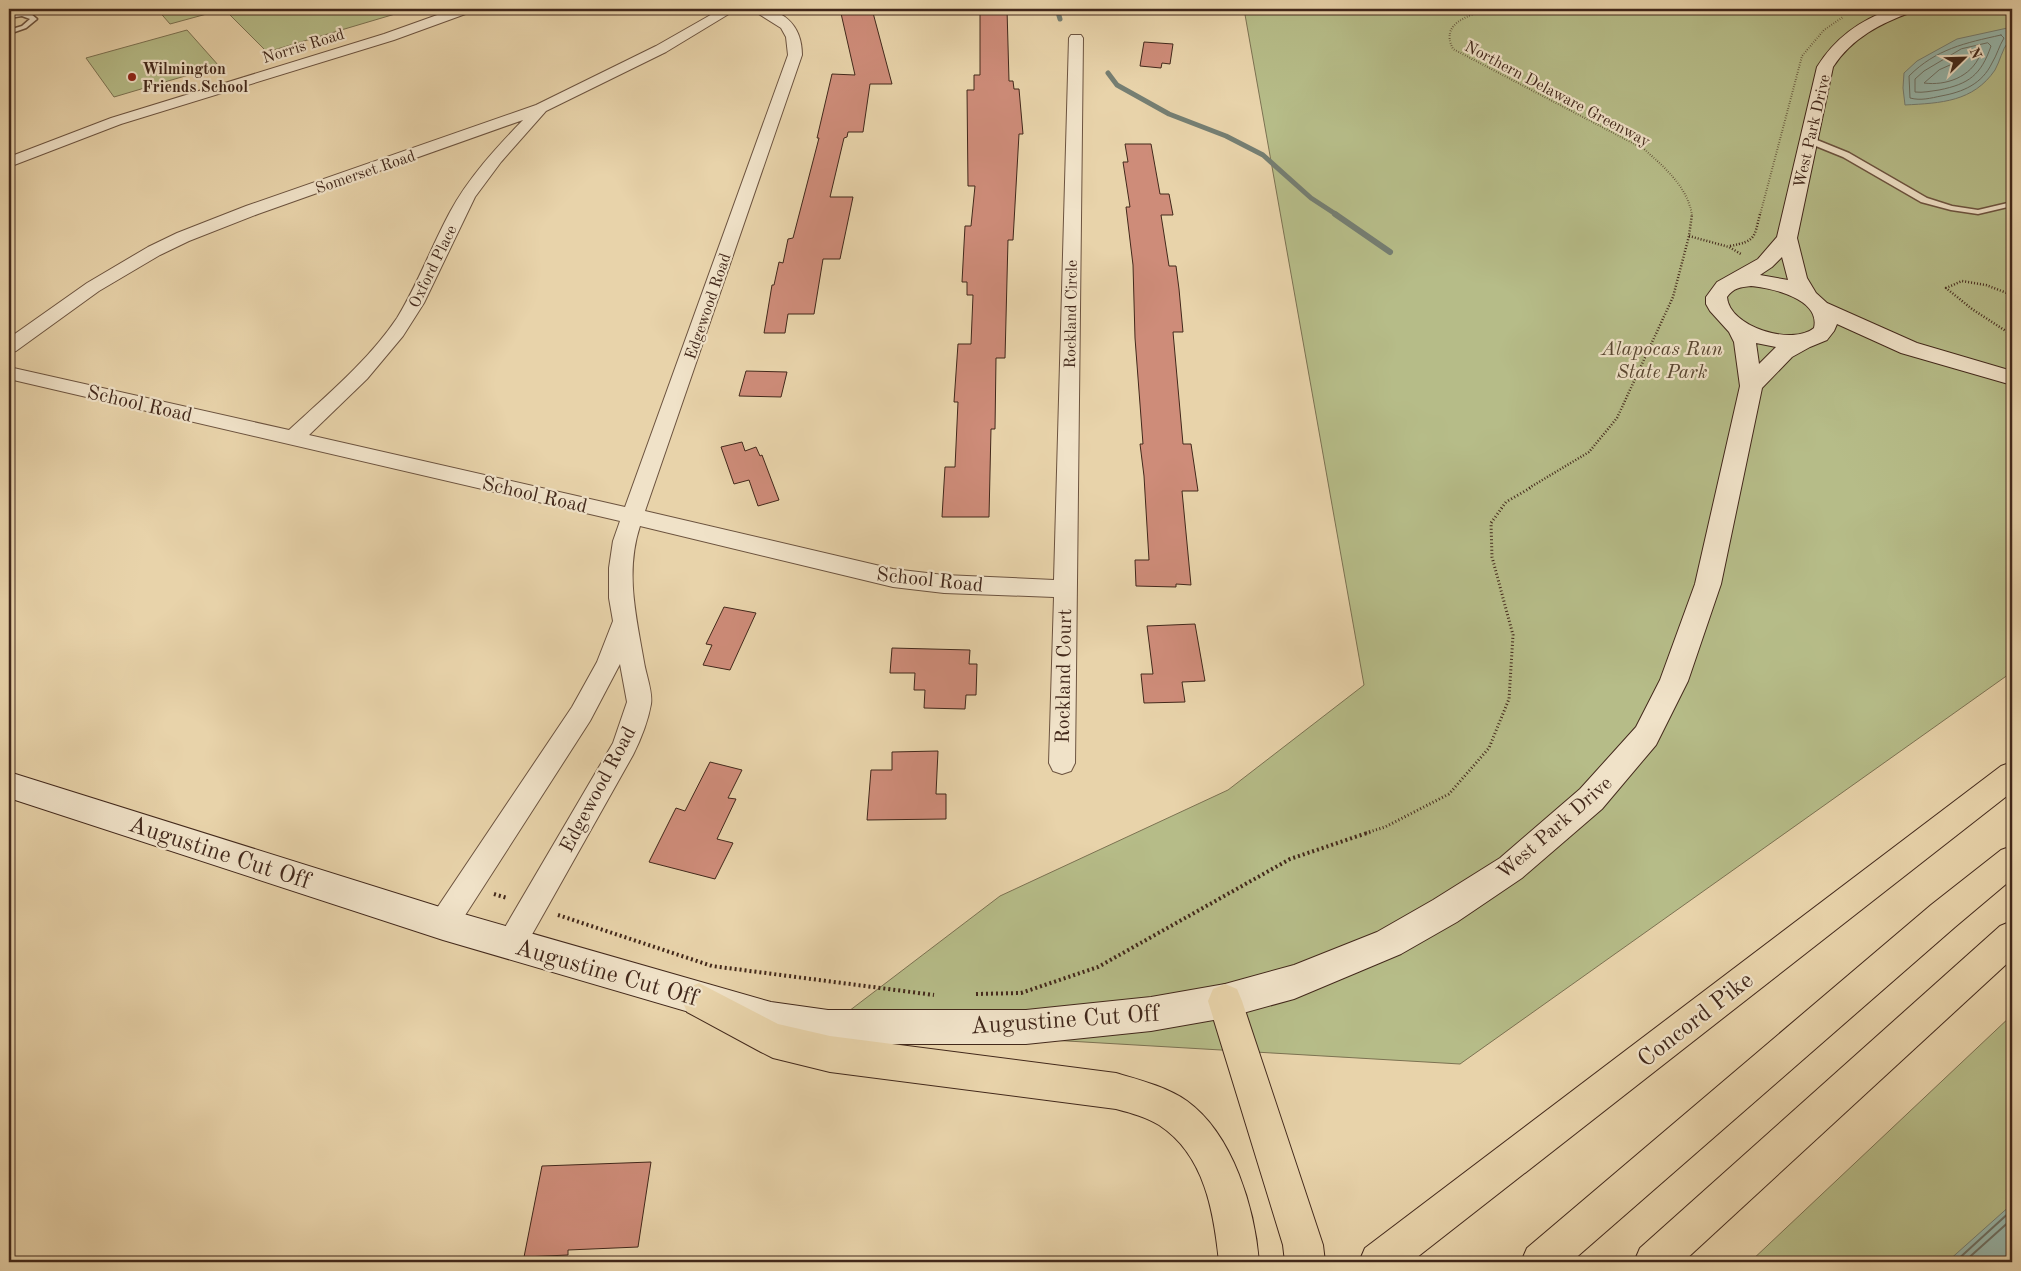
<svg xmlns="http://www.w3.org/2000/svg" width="2021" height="1271" viewBox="0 0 2021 1271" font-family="'Old Standard TT',serif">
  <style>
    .green { fill: #b6bc88; stroke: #7c7252 }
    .water { fill: #97b7ac; stroke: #757e72 }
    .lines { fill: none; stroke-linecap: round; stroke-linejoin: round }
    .shore-far1 { stroke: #6c7064; stroke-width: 1 }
    .shore { stroke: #6c7064; stroke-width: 2 }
    .stream-far1 { stroke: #757e72; stroke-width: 5 }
    .stream { stroke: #757e72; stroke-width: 6 }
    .building { fill: #ce8c79; stroke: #42281b }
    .lane-casing { stroke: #6c533f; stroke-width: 3 }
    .street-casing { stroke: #6c533f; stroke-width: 2 }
    .secondary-casing { stroke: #42281b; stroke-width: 2 }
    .primary-casing { stroke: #42281b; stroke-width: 2 }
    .highway-casing { stroke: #42281b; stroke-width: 2 }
    .path-far3 { stroke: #42281b; stroke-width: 2; stroke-dasharray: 0.5 2; stroke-linecap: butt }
    .path-far2 { stroke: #42281b; stroke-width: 2.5; stroke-dasharray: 1 2; stroke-linecap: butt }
    .path-far1 { stroke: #42281b; stroke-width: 3; stroke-dasharray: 1 2.5; stroke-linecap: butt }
    .path { stroke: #42281b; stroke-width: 4; stroke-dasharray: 2 3; stroke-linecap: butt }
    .lane { fill: #f0e2c8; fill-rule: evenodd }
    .street { fill: #f0e2c8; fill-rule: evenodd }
    .secondary { fill: #f0e2c8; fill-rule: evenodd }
    .primary { fill: #e8d3aa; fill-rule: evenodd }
    .highway { fill: #e8d3aa; fill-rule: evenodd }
    .poi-dot { fill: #8f2418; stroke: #f0e2c8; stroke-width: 2 }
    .labels { text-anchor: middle; stroke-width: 4.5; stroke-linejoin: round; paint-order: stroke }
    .far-street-label { font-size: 16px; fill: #42281b; stroke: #f0e2c8 }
    .far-poi-label { font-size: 16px; font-weight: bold; fill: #42281b; stroke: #f0e2c8; text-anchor: start }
    .park-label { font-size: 20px; font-style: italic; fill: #594631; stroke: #f0e2c8 }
    .street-label { font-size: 20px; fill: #42281b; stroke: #f0e2c8 }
    .near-street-label { font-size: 24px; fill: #42281b; stroke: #f0e2c8 }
  </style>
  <rect width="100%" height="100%" fill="#e8d3aa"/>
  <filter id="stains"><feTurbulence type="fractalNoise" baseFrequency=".004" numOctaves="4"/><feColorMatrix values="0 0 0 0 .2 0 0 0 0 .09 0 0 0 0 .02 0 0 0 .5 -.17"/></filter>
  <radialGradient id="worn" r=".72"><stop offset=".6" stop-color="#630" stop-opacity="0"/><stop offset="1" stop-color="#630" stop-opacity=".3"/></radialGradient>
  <!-- green -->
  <g class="green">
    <path d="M157,9H225L170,24Z"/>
    <path d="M238,9H412L267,52L227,12Z"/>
    <path d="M1244,9H2012V672L1460,1064L828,1027L1000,896L1228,790L1364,685Z"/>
    <path d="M187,30L219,66L114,97L86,58Z"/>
    <path d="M2012,1015V1262H1750Z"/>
  </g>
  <!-- water -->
  <g class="water">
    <path d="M2012,27V40L2008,42C2002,50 2000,61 1995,70C1973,102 1941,103 1905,105L1903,88L1904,73L1917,61L1957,39Z"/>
    <path d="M2012,1204V1262H1947Z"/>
  </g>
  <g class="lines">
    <!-- shore-far1 -->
    <g class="shore-far1">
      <path d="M2001,35L2004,38C1999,46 1997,55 1992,63C1982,84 1963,92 1941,96C1931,98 1921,101 1910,98L1909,76C1936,49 1965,43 2001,35Z"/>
      <path d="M1988,43L1991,46C1981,75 1969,84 1939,90C1931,91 1923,93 1915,92V79L1924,71L1961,49Z"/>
      <path d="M1978,53L1980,55C1971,77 1946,86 1924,83L1939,70Z"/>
    </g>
    <!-- shore -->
    <g class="shore">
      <path d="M1955,1262L2012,1210"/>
      <path d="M1964,1262L2012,1219"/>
    </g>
    <!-- stream-far1 -->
    <g class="stream-far1">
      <path d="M1057,9L1060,19"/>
      <path d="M1108,73L1117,85L1169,114L1226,136L1263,155L1311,198L1337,215"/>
    </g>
    <!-- stream -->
    <path class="stream" d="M1335,214L1390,252"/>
  </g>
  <!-- building -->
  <g class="building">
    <path d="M840,9H872L892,84H870L863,132H848L847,137L844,138L830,197H853L840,259H823L814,314H788L785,333H764L772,285H774L779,262L783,263L788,239L793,238L819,138H817L832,74L855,75Z"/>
    <path d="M980,9H1007L1009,81H1013L1014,89H1019L1023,134H1019L1013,240H1008L1005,358H996L995,429H991L989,517H942L945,467H955L958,402H954L958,344H971L973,295H967V282H962L965,226H971L975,186H968L967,90H974V75H980Z"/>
    <path d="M1144,42L1173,44L1170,64L1162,63L1161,68L1140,66Z"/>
    <path d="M1125,144H1151L1160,194H1169L1173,215H1161L1169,266H1176L1179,289L1183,332H1173L1183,444H1191L1198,491H1182L1191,585L1176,584V587L1136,586L1135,560H1149L1144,476L1140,444H1143L1135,338L1133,265L1126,207H1130L1123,162H1128Z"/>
    <path d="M746,371L787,372L781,397L739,396Z"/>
    <path d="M742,442L745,451L756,447L760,456L762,455L779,500L758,506L749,480L734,484L721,447Z"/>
    <path d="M724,607L756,613L730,670L703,665L712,645L706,644Z"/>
    <path d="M1195,624L1205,681L1182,682L1185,702L1144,703L1141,674H1153L1147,626Z"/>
    <path d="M892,648L970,650L969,664H977L976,695H966L965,709L924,708L925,690H914L915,673H890Z"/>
    <path d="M938,751L936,794H946V819L867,820L871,770H892V752Z"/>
    <path d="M710,762L742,770L728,798L736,799L717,839L733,843L715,879L649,862L676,808L685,811Z"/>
    <path d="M651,1162L638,1247L568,1250V1255L524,1257L542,1166Z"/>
  </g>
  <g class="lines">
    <defs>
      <g id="lane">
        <path d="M19,12L31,14L37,19L26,28L9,34V30L22,26L30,19L22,16L9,18V14Z"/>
        <path d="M1806,138H1812L1849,153L1927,198L1952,206L1978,210L2012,202V206L1978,214L1951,210L1921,202L1843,157L1806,142Z"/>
      </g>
      <g id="street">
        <path d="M454,9H473L471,12L394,40L121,124L9,167V157L111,118L384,34Z"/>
        <path d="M721,9H737L666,52L546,111L501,162L475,197L424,303L403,336L367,379L309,435L625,507L788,55L786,37L781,28L751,9C782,7 802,24 802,55L645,511L893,569L944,575L1054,580L1069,38L1071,35H1081L1083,38L1075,763L1071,771L1062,774L1053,771L1049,763L1054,597L944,593L893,587L640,526C625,572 636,616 644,662C646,675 653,692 651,704C648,721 641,739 633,755L521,954L511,958L501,954L497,944L501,934L613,743L627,702L620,664L590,721L453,934L443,937L433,934L429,924L433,914L572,707L597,662L613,621L609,598V568L613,541L620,521L9,379V367L289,430C327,395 368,361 397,318C418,284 431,247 450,212C469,177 496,148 523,120L258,214L189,241L160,255L99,291L16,351L9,353V338L87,283L148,247L177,233L246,206L536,105L656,46Z"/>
      </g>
      <path id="secondary" d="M1892,9H1915L1912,12C1881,23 1852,38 1833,67L1797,238L1807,278L1816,293L1827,303L1917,343L2012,371V385L1901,353L1837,324L1834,331L1827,340L1810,347L1792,357L1762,388L1721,584L1688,681L1656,745L1602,809L1522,878L1457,922L1401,954L1294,999L1225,1018L1151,1031L1026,1044H828L771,1036L443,940L9,798V772L443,908L771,1002L828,1010H1026L1151,997L1225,984L1294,965L1377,932L1433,900L1500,858L1580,789L1636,727L1660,680L1695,584L1740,386L1734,342L1729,332L1710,311L1706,304V297L1717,282L1758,259L1777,237L1817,67C1835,38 1860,20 1892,9ZM1782,257L1788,280L1760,275L1772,267ZM1751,286C1772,288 1821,299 1814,328C1792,346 1729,327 1727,297C1733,288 1741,287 1751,286ZM1756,343L1776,347L1759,364Z"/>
      <g id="primary">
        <path d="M2012,846V879L1955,927L1571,1262H1521L1527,1248L1931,905L2001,850Z"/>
        <path d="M1225,984L1237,989L1242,1001L1323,1245L1325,1262H1285L1283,1245L1208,1001L1213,989Z"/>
      </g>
      <g id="highway">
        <path d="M2012,762V792L1411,1262H1359L1365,1248L2001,766Z"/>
        <path d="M2012,921V959L1683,1262H1634L1640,1248L2000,926Z"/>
        <path d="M699,983L778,1024L830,1036L1116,1073C1140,1080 1167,1087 1187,1101C1233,1134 1255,1209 1259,1262H1219C1214,1213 1205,1155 1159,1125C1146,1117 1131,1113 1116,1109L830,1072L773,1058L761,1052L687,1012L682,1000L687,988Z"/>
      </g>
    </defs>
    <!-- lane casing -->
    <use href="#lane" class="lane-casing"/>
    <!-- street casing -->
    <use href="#street" class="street-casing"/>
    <!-- secondary casing -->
    <use href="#secondary" class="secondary-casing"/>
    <!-- primary casing -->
    <use href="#primary" class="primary-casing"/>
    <!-- highway casing -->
    <use href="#highway" class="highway-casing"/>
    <!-- path-far3 -->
    <g class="path-far3">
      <path d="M1486,9C1467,17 1440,23 1453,49L1644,149C1665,168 1687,186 1692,215"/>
      <path d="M1760,215L1802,56L1824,30L1843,17"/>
    </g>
    <!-- path-far2 -->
    <g class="path-far2">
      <path d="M1689,236L1729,247L1741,254"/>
      <path d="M1730,246C1756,241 1754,238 1760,214"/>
      <path d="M2012,295L1986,285L1962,281L1946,288L1972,309L2012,335"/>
      <path d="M1529,488L1589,452L1617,418L1673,297L1689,236L1692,214"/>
    </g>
    <!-- path-far1 -->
    <path class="path-far1" d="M1366,833L1385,827L1449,794L1489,748L1509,699L1513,635L1492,557L1491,523L1506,502L1532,487"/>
    <!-- path -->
    <g class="path">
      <path d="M494,894L507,898"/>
      <path d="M558,915L712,966L934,995"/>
      <path d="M976,994L1021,993L1098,967L1290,859L1370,832"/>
    </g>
    <!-- lane -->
    <use href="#lane" class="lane"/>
    <!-- street -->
    <use href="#street" class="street"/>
    <!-- secondary -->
    <use href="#secondary" class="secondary"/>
    <!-- primary -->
    <use href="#primary" class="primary"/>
    <!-- highway -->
    <use href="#highway" class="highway"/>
  </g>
  <!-- markers -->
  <circle class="poi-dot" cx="132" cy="77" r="5"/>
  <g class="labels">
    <!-- far-street labels -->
    <g class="far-street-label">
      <text transform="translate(303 45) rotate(-17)" y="6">Norris Road</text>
      <text transform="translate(1558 93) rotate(28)" y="6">Northern Delaware Greenway</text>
      <text transform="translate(1811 131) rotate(-77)" y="6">West Park Drive</text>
      <text transform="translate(365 171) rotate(-19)" y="6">Somerset Road</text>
      <text transform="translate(432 266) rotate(-64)" y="6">Oxford Place</text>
      <text transform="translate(707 306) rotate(-71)" y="6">Edgewood Road</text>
      <text transform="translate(1070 314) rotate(-89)" y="6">Rockland Circle</text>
    </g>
    <!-- far-poi labels -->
    <g class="far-poi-label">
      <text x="142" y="74">Wilmington<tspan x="142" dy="18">Friends School</tspan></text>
    </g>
    <!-- park labels -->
    <g class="park-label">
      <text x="1662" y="355">Alapocas Run<tspan x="1662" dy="23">State Park</tspan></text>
    </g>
    <!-- street labels -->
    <g class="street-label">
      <text transform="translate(140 403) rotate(13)" y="7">School Road</text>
      <text transform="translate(535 494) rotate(13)" y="7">School Road</text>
      <text transform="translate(930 579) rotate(6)" y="7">School Road</text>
      <text transform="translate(1063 676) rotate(-89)" y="7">Rockland Court</text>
      <text transform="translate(597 789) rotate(-62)" y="7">Edgewood Road</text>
      <text transform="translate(1554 827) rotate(-41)" y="7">West Park Drive</text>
    </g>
    <!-- near-street labels -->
    <g class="near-street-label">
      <text transform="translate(220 852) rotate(18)" y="8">Augustine Cut Off</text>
      <text transform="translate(607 972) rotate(16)" y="8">Augustine Cut Off</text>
      <text transform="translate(1065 1019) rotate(-4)" y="8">Augustine Cut Off</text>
      <text transform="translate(1695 1019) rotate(-38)" y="8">Concord Pike</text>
    </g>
  </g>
  <!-- margin -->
  <rect width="2021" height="1271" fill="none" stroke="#e8d3aa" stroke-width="30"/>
  <rect x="10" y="10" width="2001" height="1251" fill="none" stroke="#42281b" stroke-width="2.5"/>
  <rect x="15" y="15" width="1991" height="1241" fill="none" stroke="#42281b"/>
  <!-- north arrow -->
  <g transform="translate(1964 58) rotate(67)" stroke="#f0e2c8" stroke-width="4" paint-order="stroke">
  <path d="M0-4L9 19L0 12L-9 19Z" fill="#42281b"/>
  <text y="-8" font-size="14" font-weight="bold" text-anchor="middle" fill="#42281b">N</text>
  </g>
  <rect width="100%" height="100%" filter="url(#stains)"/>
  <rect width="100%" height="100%" fill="url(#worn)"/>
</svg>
